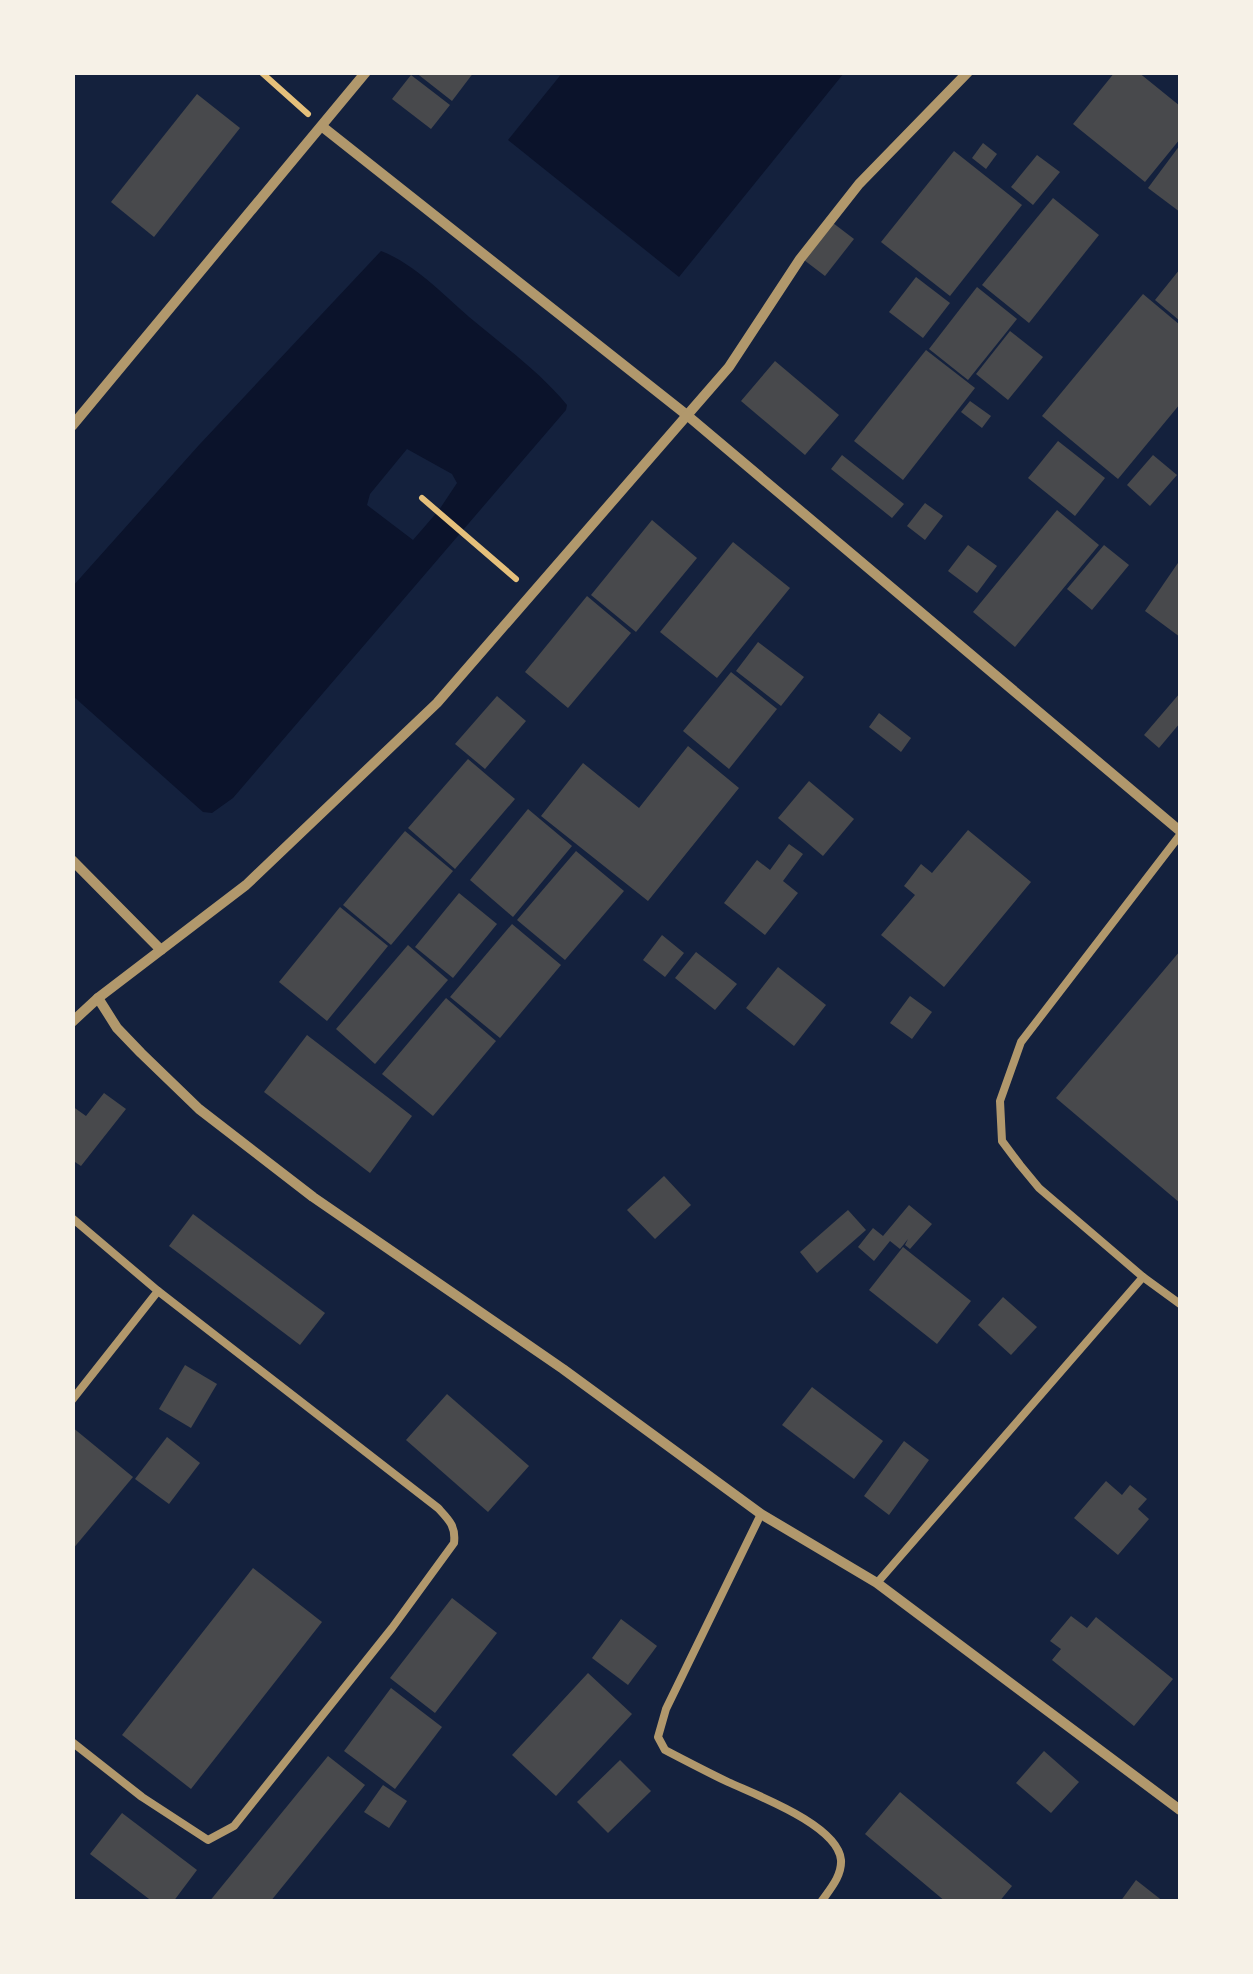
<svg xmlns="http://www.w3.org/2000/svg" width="1253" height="1974" viewBox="0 0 1253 1974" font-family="Montserrat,sans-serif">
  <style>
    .water { fill: #0b132b; fill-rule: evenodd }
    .building { fill: #48494c }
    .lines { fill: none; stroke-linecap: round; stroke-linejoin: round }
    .path { stroke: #e5c07b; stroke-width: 6 }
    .service { stroke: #b1986c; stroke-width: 8 }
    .minor { stroke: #b1986c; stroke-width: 10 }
  </style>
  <rect width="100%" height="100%" fill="#14213d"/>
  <!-- water -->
  <g class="water">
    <path d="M563,72H844V73L679,277L508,140Z"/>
    <path d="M381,251C417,265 445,297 474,321C505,347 541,373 567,405L566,410L233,798L212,813L203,812L73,696V586L199,445ZM407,449L452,474L457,483L439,510L413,540L367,505L370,494Z"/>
  </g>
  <!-- building -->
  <g class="building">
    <path d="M415,72H474L452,101Z"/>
    <path d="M1115,72H1138L1180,106V139L1145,182L1073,124Z"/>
    <path d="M411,75L450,105L431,129L392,99Z"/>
    <path d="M197,94L240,128L154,237L111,202Z"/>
    <path d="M983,143L997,154L986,169L972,158Z"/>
    <path d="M1180,145V212L1148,188Z"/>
    <path d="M954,151L1022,205L950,296L881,242Z"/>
    <path d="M1037,155L1060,172L1033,205L1011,187Z"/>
    <path d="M1053,198L1099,235L1029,323L982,285Z"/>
    <path d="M833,223L854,239L825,276L804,260Z"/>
    <path d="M1180,269V321L1155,300Z"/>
    <path d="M916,277L950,303L923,338L889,312Z"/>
    <path d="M977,287L1017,319L968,380L929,349Z"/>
    <path d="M1143,294L1180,325V404L1118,479L1042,416Z"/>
    <path d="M1010,331L1043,357L1008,400L976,374Z"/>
    <path d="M926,350L975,388L903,480L854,441Z"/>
    <path d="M775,361L839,415L805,455L741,401Z"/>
    <path d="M970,401L991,416L982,428L961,412Z"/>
    <path d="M1058,441L1105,478L1075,516L1028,478Z"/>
    <path d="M842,455L904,504L892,518L831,469Z"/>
    <path d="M1153,455L1177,475L1150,506L1127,485Z"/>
    <path d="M925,503L943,516L925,540L907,526Z"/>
    <path d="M1057,510L1099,545L1015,647L973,612Z"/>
    <path d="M652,520L697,558L636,632L591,595Z"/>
    <path d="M733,542L790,588L717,678L660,632Z"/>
    <path d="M968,545L997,566L977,593L948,571Z"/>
    <path d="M1104,545L1129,565L1092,610L1067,589Z"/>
    <path d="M1180,560V637L1145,611Z"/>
    <path d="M587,596L631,633L568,708L525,672Z"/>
    <path d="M758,642L804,677L781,706L736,671Z"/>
    <path d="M731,672L777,709L729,769L683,731Z"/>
    <path d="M1180,693V723L1159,748L1144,735Z"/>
    <path d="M497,696L526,721L485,769L455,744Z"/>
    <path d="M879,713L911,738L901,752L869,727Z"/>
    <path d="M688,746L739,788L648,901L541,816L583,763L639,808Z"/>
    <path d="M468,759L515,799L455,869L408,828Z"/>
    <path d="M809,781L854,819L823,856L778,818Z"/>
    <path d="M528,809L572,846L513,917L470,880Z"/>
    <path d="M968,830L1031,882L944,987L881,935L915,895L904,886L921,864L932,873Z"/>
    <path d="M405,831L453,871L391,945L343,905Z"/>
    <path d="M789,844L803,854L783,881L798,893L765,935L724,903L757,860L770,870Z"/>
    <path d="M576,851L624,891L565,960L517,920Z"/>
    <path d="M459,893L497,924L453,978L415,947Z"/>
    <path d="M340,907L388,946L327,1021L279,982Z"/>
    <path d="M512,924L561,965L500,1038L450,997Z"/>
    <path d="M662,935L684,953L665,977L643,960Z"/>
    <path d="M408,945L448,980L375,1064L336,1029Z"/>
    <path d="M1180,951V1203L1056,1098Z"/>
    <path d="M696,952L737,984L715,1010L675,978Z"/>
    <path d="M778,967L826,1005L794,1046L746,1008Z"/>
    <path d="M910,996L932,1012L912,1039L890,1023Z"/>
    <path d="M446,998L496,1041L433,1116L382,1074Z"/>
    <path d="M307,1035L412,1116L370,1173L264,1092Z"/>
    <path d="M104,1093L126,1109L81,1166L72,1160V1106L86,1116Z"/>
    <path d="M664,1176L691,1205L655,1239L627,1210Z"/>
    <path d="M909,1205L932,1224L910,1249L905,1245L908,1239L900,1249L890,1241L874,1261L858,1247L873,1228L883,1236Z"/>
    <path d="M848,1210L866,1230L817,1273L800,1252Z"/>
    <path d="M193,1214L325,1313L300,1345L169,1246Z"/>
    <path d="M903,1247L971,1301L937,1344L869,1290Z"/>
    <path d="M1003,1297L1037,1327L1011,1355L978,1325Z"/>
    <path d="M185,1365L217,1384L191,1428L159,1409Z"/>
    <path d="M812,1387L883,1441L854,1479L782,1425Z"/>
    <path d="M447,1394L529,1466L488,1512L406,1440Z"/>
    <path d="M72,1427L133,1477L72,1550Z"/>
    <path d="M167,1437L200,1463L169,1504L135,1479Z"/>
    <path d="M904,1441L929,1460L889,1515L864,1496Z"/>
    <path d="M1106,1481L1122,1495L1130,1485L1147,1499L1138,1509L1149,1519L1118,1555L1074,1518Z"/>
    <path d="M253,1568L322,1622L191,1789L122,1735Z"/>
    <path d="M452,1598L497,1633L435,1713L390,1678Z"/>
    <path d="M1071,1616L1087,1628L1096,1617L1173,1679L1134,1726L1052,1660L1061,1649L1050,1641Z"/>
    <path d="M621,1619L657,1646L628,1685L592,1658Z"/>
    <path d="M588,1673L632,1714L556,1796L512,1755Z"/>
    <path d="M391,1688L442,1727L395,1789L344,1751Z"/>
    <path d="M1044,1751L1079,1782L1051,1813L1016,1783Z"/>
    <path d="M328,1756L365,1785L270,1902H209Z"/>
    <path d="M620,1760L651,1791L608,1833L577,1802Z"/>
    <path d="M383,1785L407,1801L389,1828L364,1812Z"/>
    <path d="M900,1792L1012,1886L999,1902H946L865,1834Z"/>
    <path d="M122,1813L197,1870L173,1902H153L90,1854Z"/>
    <path d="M1136,1880L1164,1902H1120Z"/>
  </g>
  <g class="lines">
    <!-- path -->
    <g class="path">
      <path d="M261,72L308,114"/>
      <path d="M422,498L516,579"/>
    </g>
    <!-- service -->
    <g class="service">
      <path d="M72,1218L158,1291"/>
      <path d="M1143,1277L1180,1304"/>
      <path d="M72,1400L158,1291L438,1508C449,1520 456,1526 454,1543L392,1628L234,1826L208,1840L142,1797L72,1742"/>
      <path d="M761,1514L666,1709L658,1737L665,1750C686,1761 707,1772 728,1782C756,1795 838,1825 841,1860C842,1876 830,1889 821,1902"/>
      <path d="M877,1583L1143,1277L1039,1188L1020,1165L1002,1141L1000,1101L1021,1042L1180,835"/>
    </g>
    <!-- minor -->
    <g class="minor">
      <path d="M324,128L688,416L1180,831"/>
      <path d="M72,426L366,72"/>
      <path d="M72,860L161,950"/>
      <path d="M98,998L117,1028L141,1053L199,1109L313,1197L563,1369L761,1514L877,1583L1180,1810"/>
      <path d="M72,1022L98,998L246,885L437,703L729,367L800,259L859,184L968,72"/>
    </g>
  </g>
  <!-- border -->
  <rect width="1253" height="1974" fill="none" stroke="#f6f1e7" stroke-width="150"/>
</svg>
